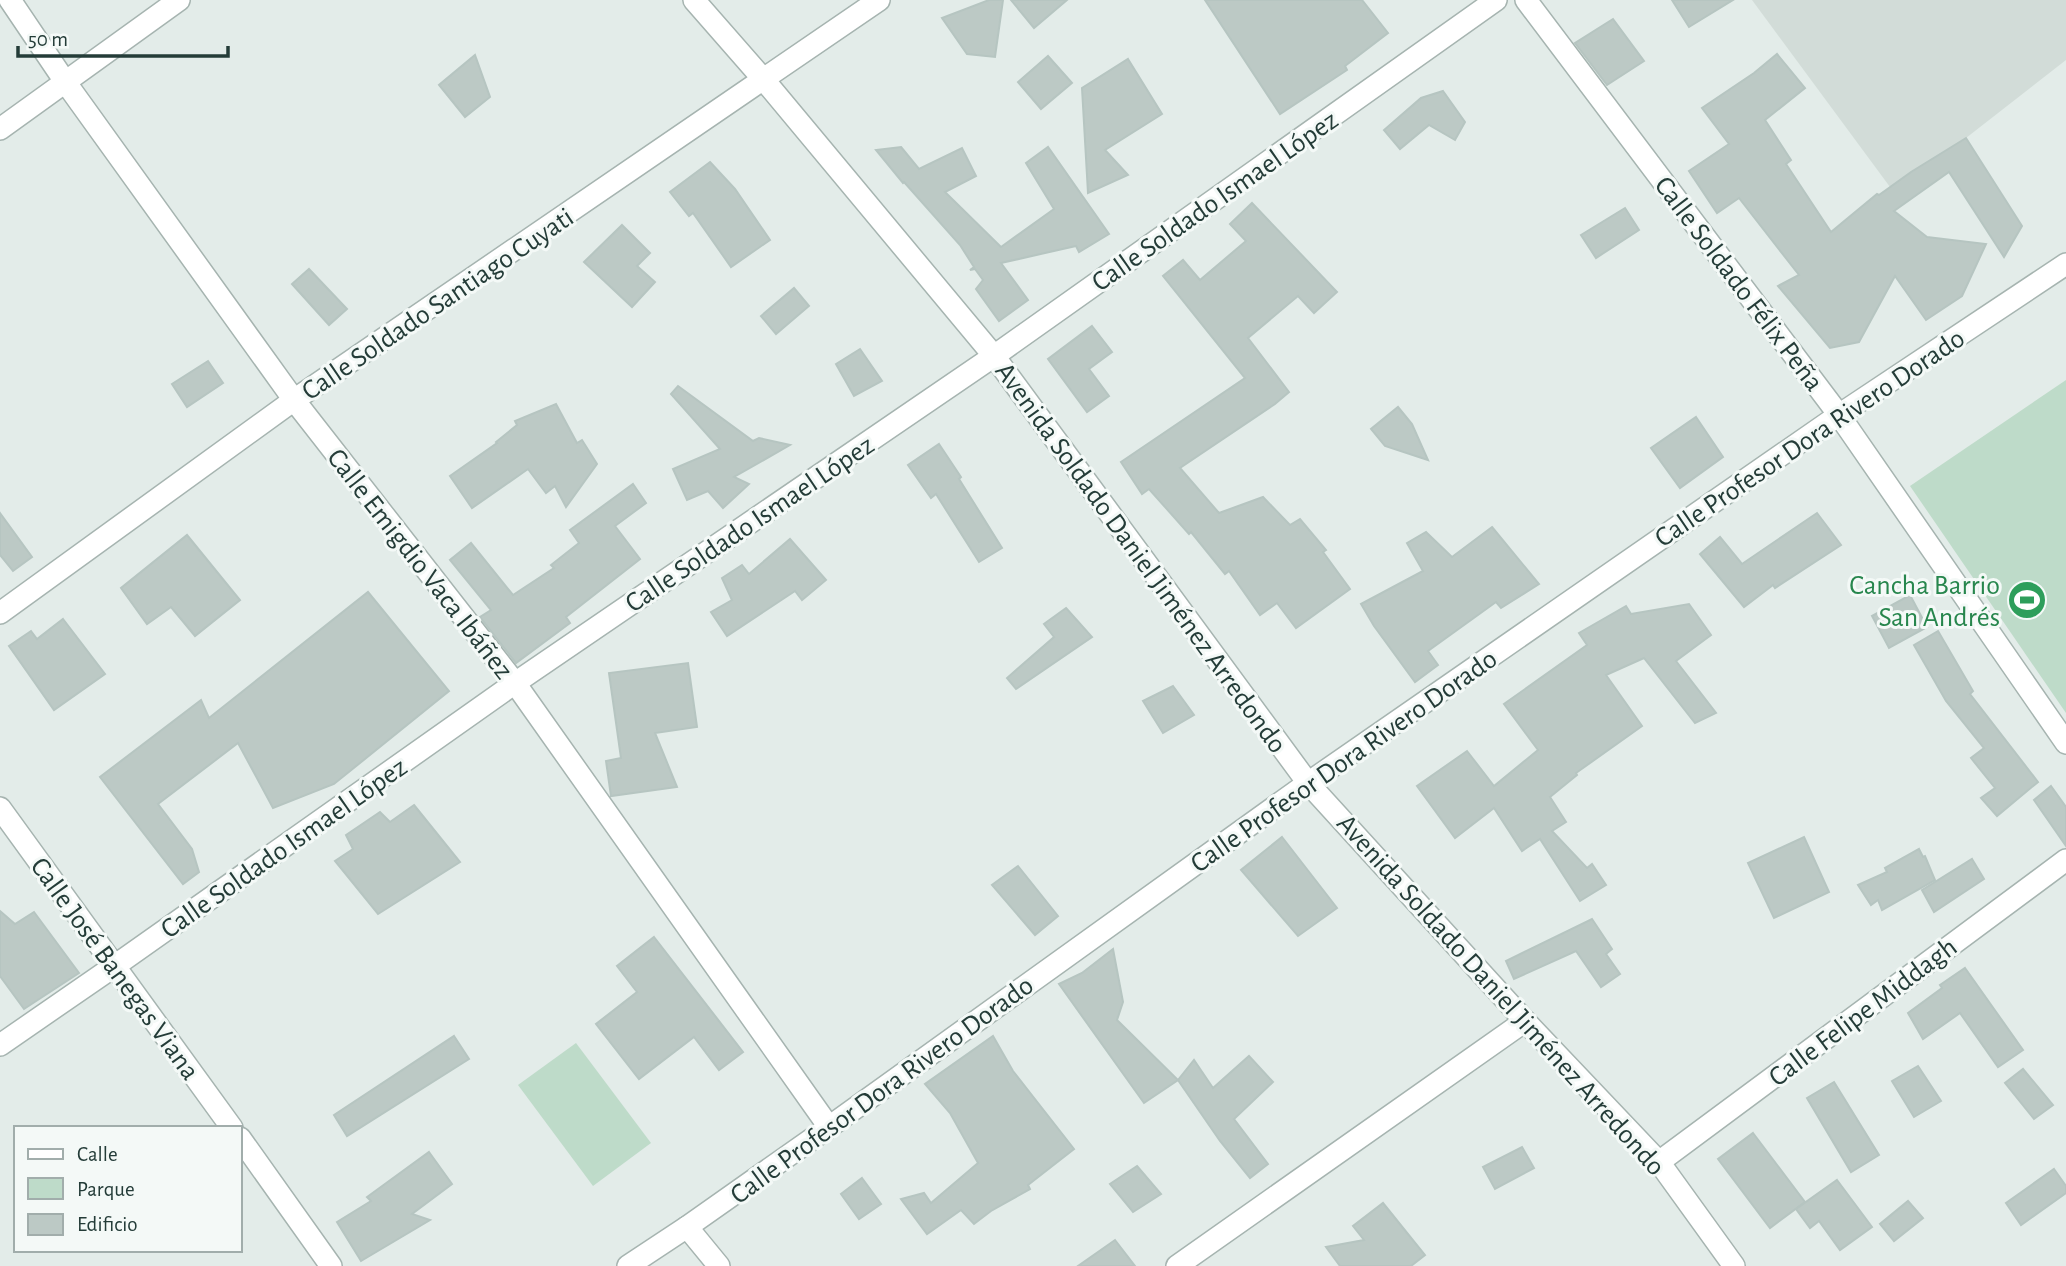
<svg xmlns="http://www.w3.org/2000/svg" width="2066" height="1266" viewBox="0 0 2066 1266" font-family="'Alegreya Sans',sans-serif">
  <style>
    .built { fill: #d2dcd8 }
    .green { fill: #bedbc9 }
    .building { fill: #bcc9c5; stroke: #b6c5c1; stroke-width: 2 }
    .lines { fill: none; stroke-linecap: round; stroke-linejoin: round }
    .street-casing { stroke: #a6b4b0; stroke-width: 24 }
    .street { stroke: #fff; stroke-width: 21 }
    .labels { text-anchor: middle; stroke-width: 6; stroke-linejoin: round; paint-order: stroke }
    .street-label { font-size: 28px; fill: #243c38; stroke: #f4f9f7 }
    .leisure-label { font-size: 28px; fill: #27864d; stroke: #f4f9f7; text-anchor: end }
  </style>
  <rect width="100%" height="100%" fill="#e3ece9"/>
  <!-- built -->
  <path class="built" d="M1752,0H2066V60L1966,138L1890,187Z"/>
  <!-- green -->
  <g class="green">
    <path d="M2066,380V713L1910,486Z"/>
    <path d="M576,1043L651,1143L593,1186L518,1085Z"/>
  </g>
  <!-- building -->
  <g class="building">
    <path d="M989,0H1003L995,57L967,54L942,18Z"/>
    <path d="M1011,0H1067L1034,28Z"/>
    <path d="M1205,0H1362L1388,33L1345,66L1347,70L1280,114Z"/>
    <path d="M1672,0H1733L1689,27Z"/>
    <path d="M1613,19L1644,61L1607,85L1575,43Z"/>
    <path d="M1777,54L1805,88L1765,120L1791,160L1786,164L1831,232L1877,194L1879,195L1911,172L1966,138L2022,226L2004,257L1949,172L1894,211L1927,237L1986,244L1962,296L1926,320L1895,276L1859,342L1830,348L1778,286L1799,275L1739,198L1717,213L1689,171L1729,144L1702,108L1754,73Z"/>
    <path d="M475,55L490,97L465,117L439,85Z"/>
    <path d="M1048,56L1072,83L1041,109L1018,82Z"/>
    <path d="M1128,59L1162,114L1105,150L1128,175L1088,193L1082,88Z"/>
    <path d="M1443,91L1465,122L1455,140L1429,125L1400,149L1384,130L1421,98Z"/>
    <path d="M901,147L919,169L962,148L976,176L945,192L1001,247L1054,209L1026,163L1048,147L1109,234L1079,252L1076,246L1001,263L1028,300L999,321L976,289L983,280L975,269L970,270L974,267L960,245L904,182L903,183L876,150Z"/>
    <path d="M710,162L735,189L770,240L731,267L693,213L689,216L670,192Z"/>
    <path d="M1252,203L1337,292L1314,313L1298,296L1248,338L1289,392L1275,404L1180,468L1219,513L1263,497L1290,525L1300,519L1326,550L1323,552L1350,589L1296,628L1277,603L1260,615L1229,571L1225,574L1191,532L1189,534L1149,489L1142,494L1121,462L1245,378L1163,276L1183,260L1200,280L1246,241L1230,224Z"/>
    <path d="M1625,208L1639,230L1596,258L1581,235Z"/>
    <path d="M622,225L650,253L637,266L655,282L632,307L584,262Z"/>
    <path d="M309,269L347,309L329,325L292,284Z"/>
    <path d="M794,288L809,306L776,334L761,316Z"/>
    <path d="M1092,326L1112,352L1089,369L1109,396L1087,412L1048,359Z"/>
    <path d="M860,349L882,381L854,396L836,364Z"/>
    <path d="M208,361L223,383L187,407L172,384Z"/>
    <path d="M678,386L753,441L759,438L790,445L734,477L749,484L723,508L708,491L687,500L673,469L720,449L671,394Z"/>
    <path d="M556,404L577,443L582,440L597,464L566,507L555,486L546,493L528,469L472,508L450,476L497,443L496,442L517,425L515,421Z"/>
    <path d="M1398,407L1412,424L1428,460L1385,446L1371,429Z"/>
    <path d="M1696,417L1723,457L1680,488L1651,448Z"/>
    <path d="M939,444L961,477L959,479L1002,548L979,562L936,494L931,498L908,465Z"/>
    <path d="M633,484L646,503L615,526L640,559L566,617L570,623L516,663L480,617L491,610L450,560L471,543L513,595L554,568L551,565L579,543L570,530Z"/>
    <path d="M0,513L32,557L13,571L0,555Z"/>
    <path d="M1817,513L1841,545L1775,588L1773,585L1744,607L1700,554L1720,537L1742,564Z"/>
    <path d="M1492,527L1539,584L1501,608L1496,602L1428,651L1438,665L1415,682L1374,626L1361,604L1423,571L1407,543L1426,532L1452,557Z"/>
    <path d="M187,535L240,600L195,636L171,607L147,624L121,588Z"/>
    <path d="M790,539L826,580L802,600L795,591L727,636L711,612L732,600L722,578L742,565L749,574Z"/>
    <path d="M368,592L449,691L334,784L273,808L238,743L158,804L192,849L199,872L183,884L100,777L201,700L209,718Z"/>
    <path d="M1910,595L1927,627L1889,648L1872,616Z"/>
    <path d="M1689,604L1711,635L1676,661L1716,713L1695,723L1644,658L1606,675L1642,726L1576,773L1577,775L1550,797L1566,822L1552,831L1587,868L1592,864L1606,885L1580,901L1540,839L1522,851L1494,808L1455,838L1417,786L1467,751L1494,786L1538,750L1504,704L1587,645L1579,633L1626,606L1631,614Z"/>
    <path d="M1066,608L1092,637L1016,689L1007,678L1054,637L1044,624Z"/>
    <path d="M63,619L105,674L54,710L9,646L31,631L37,639Z"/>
    <path d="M1938,631L1973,691L1970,694L2038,782L1997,816L1981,798L1995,788L1971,758L1984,748L1946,701L1914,645Z"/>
    <path d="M688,663L697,727L655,733L677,787L611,796L606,761L621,758L609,673Z"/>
    <path d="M1173,686L1194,715L1163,733L1143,701Z"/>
    <path d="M2051,786L2066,807V846L2034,800Z"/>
    <path d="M414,805L460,862L378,914L335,861L353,849L346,835L380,812L390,822Z"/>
    <path d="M1282,837L1337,908L1298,936L1241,870Z"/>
    <path d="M1804,837L1829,892L1774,918L1748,863Z"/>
    <path d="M1919,849L1923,857L1925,856L1935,880L1882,910L1878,900L1871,905L1858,885L1887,872L1885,868Z"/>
    <path d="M1972,859L1984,879L1934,912L1922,890Z"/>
    <path d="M1018,866L1058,916L1035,935L992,885Z"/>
    <path d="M0,911L15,924L34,912L79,973L24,1009L0,976Z"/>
    <path d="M1592,919L1612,949L1606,954L1620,974L1601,987L1576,951L1514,979L1506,961Z"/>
    <path d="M654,937L743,1052L719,1070L694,1037L639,1079L596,1024L637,992L617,966Z"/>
    <path d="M1113,949L1123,1002L1117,1020L1178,1080L1144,1103L1059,984L1082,973Z"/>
    <path d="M1965,968L2023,1050L1998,1067L1960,1013L1923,1039L1908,1013L1942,988L1940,985Z"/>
    <path d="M454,1036L469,1059L347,1136L334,1115Z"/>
    <path d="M993,1036L1013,1071L1074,1149L1028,1185L1030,1189L991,1211L974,1224L961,1210L927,1234L901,1199L924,1193L931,1203L978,1163L950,1113L925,1084Z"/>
    <path d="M1249,1056L1273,1082L1234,1119L1268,1164L1250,1178L1220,1141L1178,1080L1194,1060L1213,1088Z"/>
    <path d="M1918,1066L1941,1101L1914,1117L1892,1081Z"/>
    <path d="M2023,1069L2053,1105L2034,1119L2005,1083Z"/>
    <path d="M1834,1082L1879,1155L1851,1172L1807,1098Z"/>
    <path d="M1753,1133L1805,1202L1770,1228L1718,1159Z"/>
    <path d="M1522,1147L1534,1168L1495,1189L1483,1167Z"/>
    <path d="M429,1152L452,1184L412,1214L430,1220L361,1261L337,1222L371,1201L367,1197Z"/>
    <path d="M1137,1166L1161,1194L1133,1212L1110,1184Z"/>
    <path d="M2054,1169L2066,1186V1193L2021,1225L2006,1203Z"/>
    <path d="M862,1178L881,1204L859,1219L841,1194Z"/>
    <path d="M1837,1180L1872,1227L1840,1250L1819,1221L1810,1228L1796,1209Z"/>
    <path d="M1908,1201L1923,1218L1894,1241L1880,1224Z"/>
    <path d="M1383,1203L1425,1255L1411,1266H1340L1326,1247L1364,1240L1353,1226Z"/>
    <path d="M1115,1240L1135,1266H1078Z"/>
  </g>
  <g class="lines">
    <defs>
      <g id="street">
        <path d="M10,0L66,83L294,400L515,683L829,1127"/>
        <path d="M694,0L764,80L994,356L1308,783L1525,1021L1659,1162L1734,1266"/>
        <path d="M1526,0L1839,415L2066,743"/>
        <path d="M0,129L179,0"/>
        <path d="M0,613L294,400L879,0"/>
        <path d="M0,808L232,1128"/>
        <path d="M0,1045L116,965L515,683L994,356L1496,0"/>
        <path d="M240,1138L331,1266"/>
        <path d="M1659,1162L2066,860"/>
        <path d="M687,1227L719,1266"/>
        <path d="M628,1266L687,1227L829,1127L1308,783L1839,415L2066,264"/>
        <path d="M1177,1266L1525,1021"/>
      </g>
    </defs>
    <!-- street casing -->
    <use href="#street" class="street-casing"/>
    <!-- street -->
    <use href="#street" class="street"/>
  </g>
  <!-- icons -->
  <defs>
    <symbol id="stadium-disc" viewBox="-11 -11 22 22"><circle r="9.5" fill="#2e9e5b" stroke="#f4f9f7"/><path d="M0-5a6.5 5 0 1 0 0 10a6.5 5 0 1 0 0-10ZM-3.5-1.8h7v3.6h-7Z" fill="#fff"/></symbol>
  </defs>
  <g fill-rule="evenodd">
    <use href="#stadium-disc" x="2005" y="578" width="44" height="44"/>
  </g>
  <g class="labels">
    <!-- street labels -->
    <g class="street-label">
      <text transform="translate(1214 200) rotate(-35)" y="10">Calle Soldado Ismael López</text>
      <text transform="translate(1740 283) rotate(53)" y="10">Calle Soldado Félix Peña</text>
      <text transform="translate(437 303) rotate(-34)" y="10">Calle Soldado Santiago Cuyati</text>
      <text transform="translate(1809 437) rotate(-34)" y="10">Calle Profesor Dora Rivero Dorado</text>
      <text transform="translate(749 523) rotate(-34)" y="10">Calle Soldado Ismael López</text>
      <text transform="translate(1142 557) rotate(54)" y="10">Avenida Soldado Daniel Jiménez Arredondo</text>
      <text transform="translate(421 563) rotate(52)" y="10">Calle Emigdio Vaca Ibáñez</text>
      <text transform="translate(1343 760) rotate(-35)" y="10">Calle Profesor Dora Rivero Dorado</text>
      <text transform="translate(283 847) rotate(-35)" y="10">Calle Soldado Ismael López</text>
      <text transform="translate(116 968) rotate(54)" y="10">Calle José Banegas Viana</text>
      <text transform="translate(1502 994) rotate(48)" y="10">Avenida Soldado Daniel Jiménez Arredondo</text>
      <text transform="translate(1862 1011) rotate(-37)" y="10">Calle Felipe Middagh</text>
      <text transform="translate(881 1089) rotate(-36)" y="10">Calle Profesor Dora Rivero Dorado</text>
    </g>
    <!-- leisure labels -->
    <g class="leisure-label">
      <text x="2000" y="594">Cancha Barrio<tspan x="2000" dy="32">San Andrés</tspan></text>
    </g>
  </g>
  <!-- legend -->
  <rect x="14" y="1126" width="228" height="126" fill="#f4f9f7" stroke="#a1adab" stroke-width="2"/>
  <rect x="28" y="1149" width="35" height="10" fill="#ffffff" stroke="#a1adab" stroke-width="2"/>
  <text x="77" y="1161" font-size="21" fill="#243c38">Calle</text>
  <rect x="28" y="1178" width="35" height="21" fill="#bedbc9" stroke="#a1adab" stroke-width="2"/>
  <text x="77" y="1196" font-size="21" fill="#243c38">Parque</text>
  <rect x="28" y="1214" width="35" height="21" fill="#bcc9c5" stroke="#a1adab" stroke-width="2"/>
  <text x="77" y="1231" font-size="21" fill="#243c38">Edificio</text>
  <!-- scale -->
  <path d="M18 46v10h210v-10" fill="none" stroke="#243c38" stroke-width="3.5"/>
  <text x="28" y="46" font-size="21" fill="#243c38" stroke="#f4f9f7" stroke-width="5" paint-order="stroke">50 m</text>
</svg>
